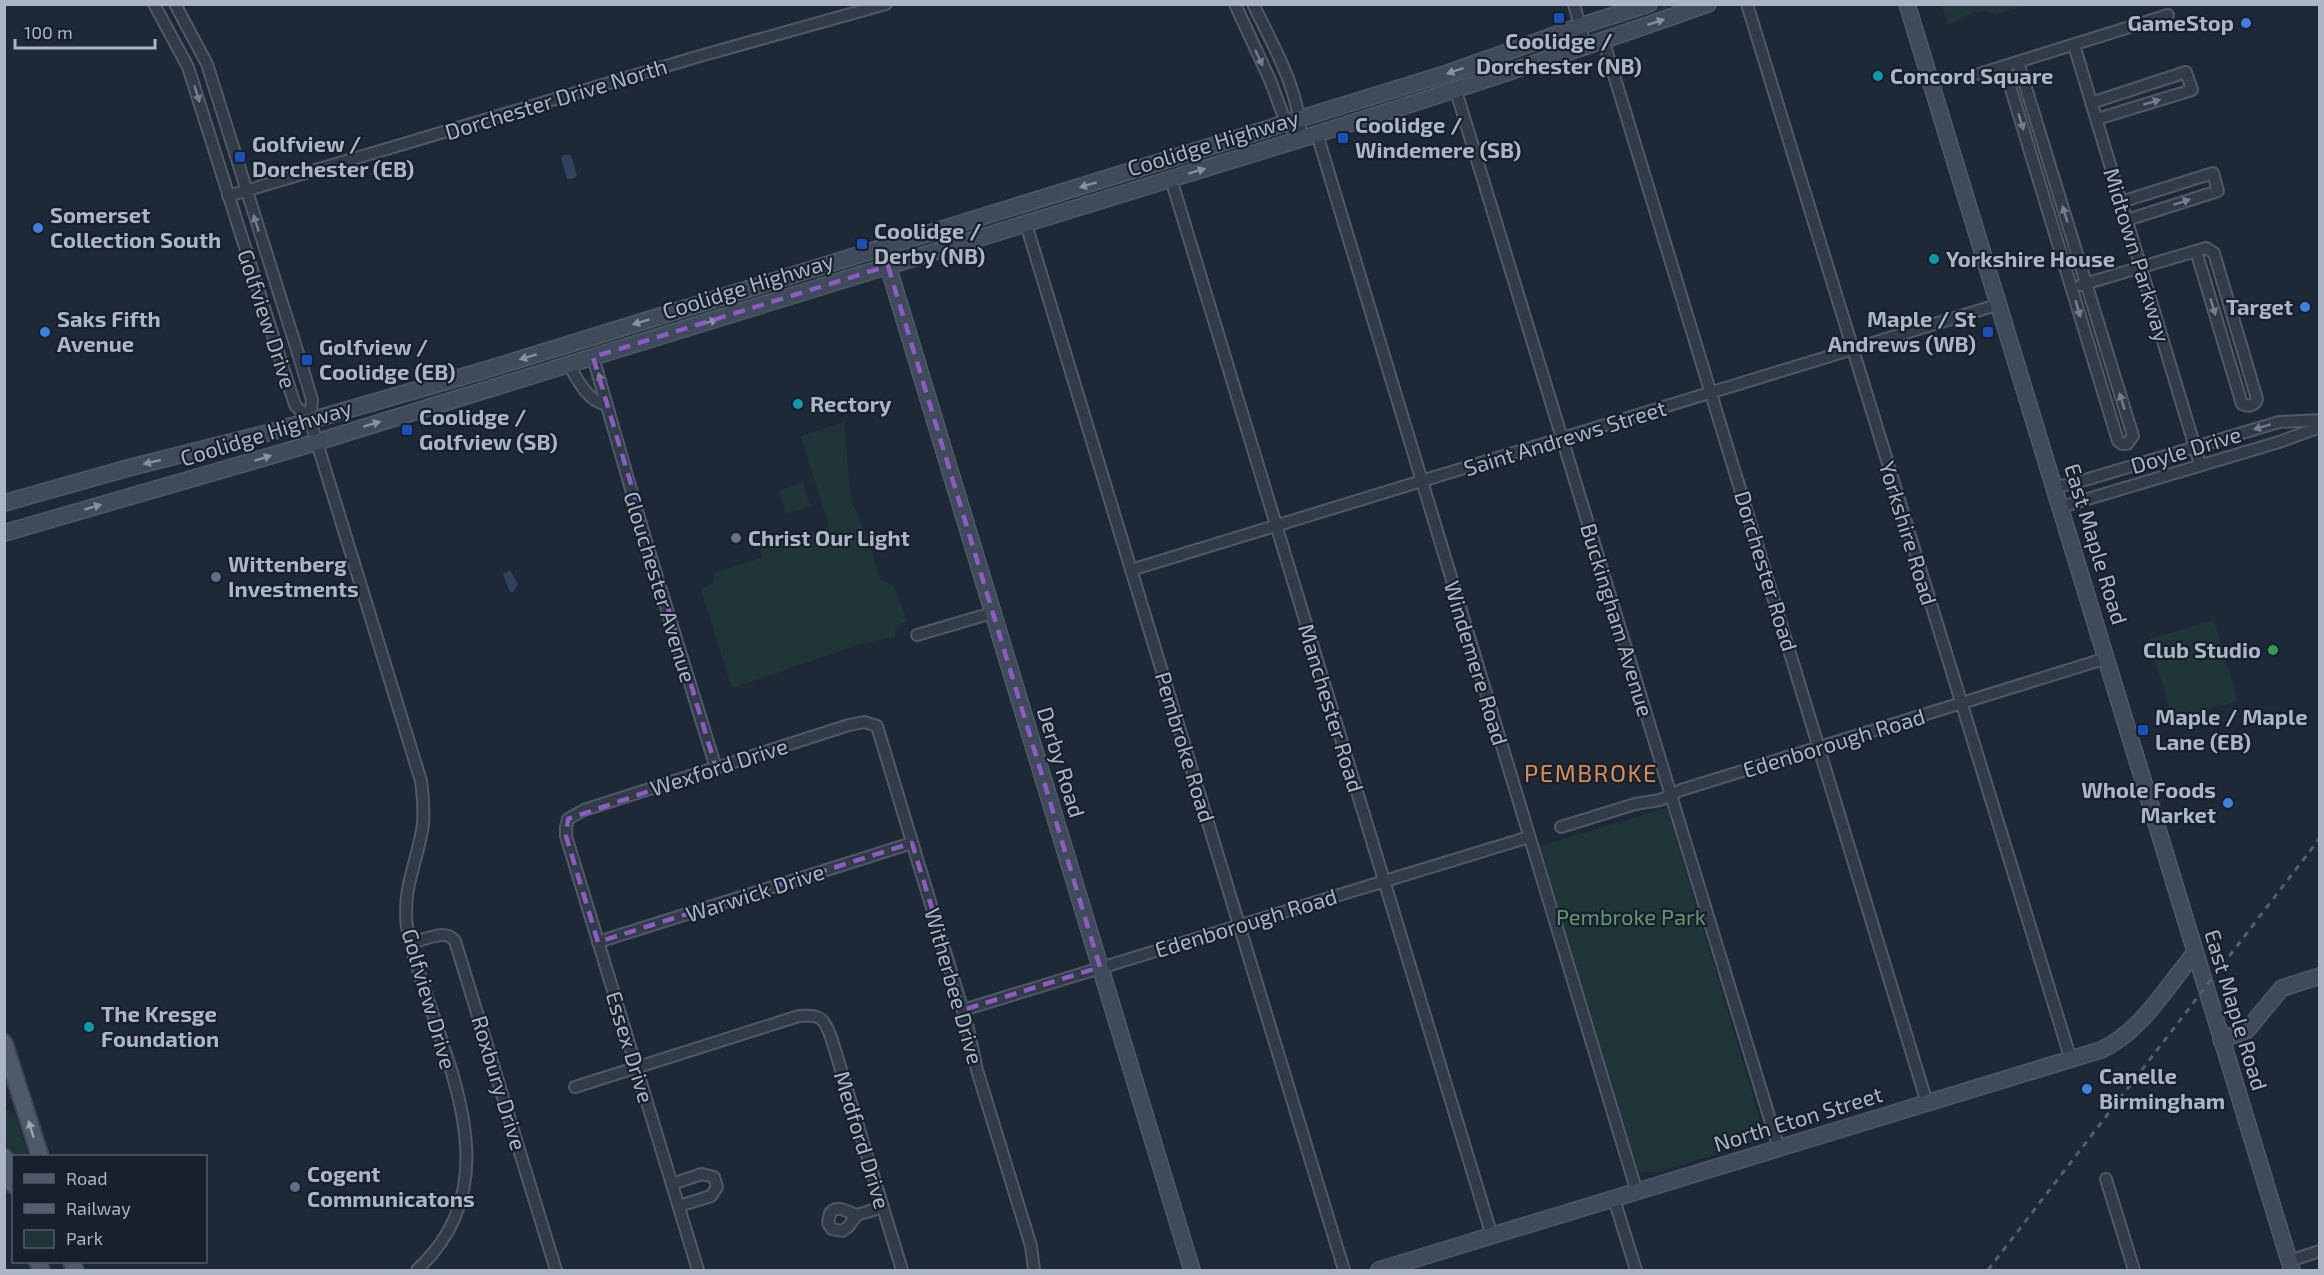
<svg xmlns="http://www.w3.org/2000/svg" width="2324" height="1275" viewBox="0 0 2324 1275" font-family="'Exo 2',sans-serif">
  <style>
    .green { fill: #203538 }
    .water { fill: #2f425e }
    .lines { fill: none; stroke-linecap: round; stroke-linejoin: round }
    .street-casing { stroke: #4f5866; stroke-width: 14 }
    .secondary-casing { stroke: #4f5866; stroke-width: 18 }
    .primary-casing { stroke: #3b4451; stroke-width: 20 }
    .street { stroke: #323b48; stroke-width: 10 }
    .secondary { stroke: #3f4a5b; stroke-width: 15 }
    .primary { stroke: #4f5a68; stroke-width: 16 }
    .rail { stroke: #535f6f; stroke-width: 3; stroke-dasharray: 6 6; stroke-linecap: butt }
    .oneway { fill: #8590a0 }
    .oneway2 { fill: #757e8d }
    .oneway3 { fill: #99a3b2 }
    .marked { fill: none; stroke: #8c5cc1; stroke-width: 4.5; stroke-dasharray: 12 8; stroke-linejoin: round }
    .transit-dot { fill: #1a4fb4; stroke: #17202c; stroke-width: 2 }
    .shop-dot { fill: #3f7fe0; stroke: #17202c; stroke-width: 2 }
    .culture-dot { fill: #0f9aa8; stroke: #17202c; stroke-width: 2 }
    .worship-dot { fill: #6b7280; stroke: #17202c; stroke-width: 2 }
    .service-dot { fill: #5c6f8a; stroke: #17202c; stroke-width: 2 }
    .leisure-dot { fill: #2e9e5b; stroke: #17202c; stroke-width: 2 }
    .labels { text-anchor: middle; stroke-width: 4.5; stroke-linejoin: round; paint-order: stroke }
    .poi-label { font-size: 22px; font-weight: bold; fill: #abb5c5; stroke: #17202c; text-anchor: start }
    .street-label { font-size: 22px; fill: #abb5c5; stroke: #17202c }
    .park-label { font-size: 22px; fill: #62966e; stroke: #17202c }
    .neighbourhood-label { font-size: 24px; letter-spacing: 1.5px; fill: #d98e53; stroke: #17202c }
  </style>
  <rect width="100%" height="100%" fill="#1e2937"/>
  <!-- green -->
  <g class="green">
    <path d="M1667,5H1692L1593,37L1590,34V30L1594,27Z"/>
    <path d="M1942,5V4L2028,5L1995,15C1977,4 1964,19 1948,25Z"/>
    <path d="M1576,35L1578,39L1575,43L1309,129L1308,128V123Z"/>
    <path d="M1281,132L1284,137L818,283L816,275Z"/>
    <path d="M799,281L797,285L737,303L709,316L484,385L483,383L545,363L579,348Z"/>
    <path d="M594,375L600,396L597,398L583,379Z"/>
    <path d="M465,383L467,390L338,430L337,426L409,404L443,389Z"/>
    <path d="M844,422L851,500L866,534L881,580L894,586L907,621L896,627L895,637L858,645L732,688L701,590L713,582L715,572L762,558L759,548L829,527L801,436Z"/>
    <path d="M803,482L810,506L786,514L779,490Z"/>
    <path d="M2214,620L2238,701L2173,720L2149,639Z"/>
    <path d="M1667,808L1765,1136L1746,1145L1661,1171L1639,1173L1540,846Z"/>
    <path d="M5,1111H12L15,1115L28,1156H14L13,1165L5,1135Z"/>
  </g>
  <!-- water -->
  <g class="water">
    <path d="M564,155H571L577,176L572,179H567L561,158Z"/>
    <path d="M510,570L518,584L513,592H510L503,574Z"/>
  </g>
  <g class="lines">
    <defs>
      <g id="street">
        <path d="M154,4L188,67L295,405L310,420"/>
        <path d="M175,4L207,64L301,363L312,400L310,420L421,781C423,795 424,809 423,824C418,862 402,886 407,927C429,1039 523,1172 417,1270"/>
        <path d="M1235,4L1270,80L1286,123L1301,139"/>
        <path d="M1253,4C1274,47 1300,91 1301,139"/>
        <path d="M1574,4L1585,45"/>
        <path d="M1747,4L2071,1060"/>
        <path d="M1603,39L1927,1103"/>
        <path d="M2074,45L2200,464"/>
        <path d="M2004,66L2118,441L2122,444H2127L2133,436L2018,62"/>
        <path d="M1979,74L2168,15"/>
        <path d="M1456,91L1779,1149"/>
        <path d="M2091,103L2186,72L2192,90L2097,119"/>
        <path d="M1317,134L1637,1192"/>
        <path d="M1171,179L1492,1236"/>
        <path d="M228,196L700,56L886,4"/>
        <path d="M2121,202L2213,173L2218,191L2127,220"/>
        <path d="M1026,224L1344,1270"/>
        <path d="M2081,285L2206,248L2214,253L2257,399C2255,406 2248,407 2242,404L2196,251"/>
        <path d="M593,357L645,538L716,768"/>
        <path d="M569,365C579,382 586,399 606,405"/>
        <path d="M2055,487L2075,483L2279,422L2320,420"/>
        <path d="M2061,507L2279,442L2320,427"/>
        <path d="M1131,570L2000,304"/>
        <path d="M917,635L992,613"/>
        <path d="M1561,827L1635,804L1660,800L1681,790L2107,658"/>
        <path d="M598,942L912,843"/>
        <path d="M411,943C425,940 445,928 455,941L556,1270"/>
        <path d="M963,1010L1529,837"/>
        <path d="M575,1087L799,1016C820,1014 824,1018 831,1037L902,1270"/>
        <path d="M2106,1179L2134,1270"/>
        <path d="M672,1184L702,1174L714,1177L717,1187L711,1196L679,1206"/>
        <path d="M1614,1199L1636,1270"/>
        <path d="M857,1215C846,1212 839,1204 830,1213L828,1223L832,1229L842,1231L848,1227L857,1215L883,1207"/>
        <path d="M2289,1261L2320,1251"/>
        <path d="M698,1270L566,836V827L568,819L584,810L849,725L864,722L877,726L967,1024L977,1070L1031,1246L1034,1270"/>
      </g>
      <g id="secondary">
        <path d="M1907,4L2292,1270"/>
        <path d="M888,266L1192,1270"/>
        <path d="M4,503L128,468L267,433L482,371L1448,73L1580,26L1649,4"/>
        <path d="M4,533L294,449L1317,134C1447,93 1578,50 1708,4"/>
        <path d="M2221,1040L2247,1030L2282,988L2320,976"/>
        <path d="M1379,1270L2101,1050C2142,1031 2166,987 2195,953"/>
      </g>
      <g id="primary">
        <path d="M4,1043L40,1156"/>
        <path d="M4,1157L14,1185"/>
        <path d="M38,1262L41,1270"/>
        <path d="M72,1262L75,1270"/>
      </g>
    </defs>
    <!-- street casing -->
    <use href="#street" class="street-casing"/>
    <!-- secondary casing -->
    <use href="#secondary" class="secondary-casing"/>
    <!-- primary casing -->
    <use href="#primary" class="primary-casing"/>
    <!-- street -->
    <use href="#street" class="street"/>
    <!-- secondary -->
    <use href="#secondary" class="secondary"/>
    <!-- primary -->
    <use href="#primary" class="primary"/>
    <!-- rail -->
    <path class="rail" d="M1988,1270L2320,838"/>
  </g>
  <!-- one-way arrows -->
  <defs><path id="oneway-solid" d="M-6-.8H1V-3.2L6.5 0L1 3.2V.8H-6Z" transform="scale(1.5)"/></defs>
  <g class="oneway">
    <use href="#oneway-solid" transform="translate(1656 22) rotate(-18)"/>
    <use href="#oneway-solid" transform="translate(1455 71) rotate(162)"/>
    <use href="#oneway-solid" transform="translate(1197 171) rotate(-17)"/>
    <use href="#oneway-solid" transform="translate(1088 185) rotate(163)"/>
    <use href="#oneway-solid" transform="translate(641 322) rotate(163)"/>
    <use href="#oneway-solid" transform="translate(709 322) rotate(-17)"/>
    <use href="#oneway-solid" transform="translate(528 357) rotate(163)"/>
    <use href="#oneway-solid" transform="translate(372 424) rotate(-17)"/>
    <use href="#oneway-solid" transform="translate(263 458) rotate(-17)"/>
    <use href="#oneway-solid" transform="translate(152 462) rotate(167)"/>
    <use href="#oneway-solid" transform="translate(93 507) rotate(-16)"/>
  </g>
  <g class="oneway2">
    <use href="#oneway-solid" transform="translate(1259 58) rotate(65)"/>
    <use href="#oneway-solid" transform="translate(197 94) rotate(73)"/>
    <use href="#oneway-solid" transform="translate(2152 102) rotate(-17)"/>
    <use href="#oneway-solid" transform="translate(2021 122) rotate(73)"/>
    <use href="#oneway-solid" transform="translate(2182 202) rotate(-18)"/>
    <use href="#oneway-solid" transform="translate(2065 214) rotate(-107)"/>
    <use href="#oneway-solid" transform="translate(256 223) rotate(-108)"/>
    <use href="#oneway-solid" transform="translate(2213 307) rotate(73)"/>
    <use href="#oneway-solid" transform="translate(2078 309) rotate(74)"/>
    <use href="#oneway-solid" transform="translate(601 381) rotate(-108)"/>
    <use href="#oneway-solid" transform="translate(2122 401) rotate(-107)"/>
    <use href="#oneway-solid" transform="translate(2262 427) rotate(163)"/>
  </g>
  <use class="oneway3" href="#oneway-solid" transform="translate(31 1129) rotate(-107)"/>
  <!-- marked area -->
  <path class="marked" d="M888,266L1100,967L963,1010L912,843L598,942L566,836L568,819L716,768L593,357Z"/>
  <!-- markers -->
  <g class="transit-dot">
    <rect x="1553" y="12" width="12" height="12" rx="3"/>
    <rect x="1337" y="132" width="12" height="12" rx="3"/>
    <rect x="234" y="151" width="12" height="12" rx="3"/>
    <rect x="856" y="238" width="12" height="12" rx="3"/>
    <rect x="1982" y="326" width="12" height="12" rx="3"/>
    <rect x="301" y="354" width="12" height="12" rx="3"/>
    <rect x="401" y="424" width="12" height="12" rx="3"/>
    <rect x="2137" y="724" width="12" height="12" rx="3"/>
  </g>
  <g class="shop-dot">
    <circle cx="2246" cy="23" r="6"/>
    <circle cx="38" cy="228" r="6"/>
    <circle cx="2305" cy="307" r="6"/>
    <circle cx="45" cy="332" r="6"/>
    <circle cx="2228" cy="803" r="6"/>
    <circle cx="2087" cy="1089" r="6"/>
  </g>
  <g class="culture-dot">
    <circle cx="1878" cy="76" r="6"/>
    <circle cx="1934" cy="259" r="6"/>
    <circle cx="798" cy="404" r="6"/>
    <circle cx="89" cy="1027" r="6"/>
  </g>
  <circle class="worship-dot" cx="736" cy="538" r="6"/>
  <g class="service-dot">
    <circle cx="216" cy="577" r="6"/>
    <circle cx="295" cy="1187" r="6"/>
  </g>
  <circle class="leisure-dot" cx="2273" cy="650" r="6"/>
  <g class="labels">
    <!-- poi labels -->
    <g class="poi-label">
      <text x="2234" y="31" text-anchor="end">GameStop</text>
      <text x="1559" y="49" text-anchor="middle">Coolidge /<tspan x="1559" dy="25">Dorchester (NB)</tspan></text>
      <text x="1890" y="84">Concord Square</text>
      <text x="1355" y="133">Coolidge /<tspan x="1355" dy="25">Windemere (SB)</tspan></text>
      <text x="252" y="152">Golfview /<tspan x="252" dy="25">Dorchester (EB)</tspan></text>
      <text x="50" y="223">Somerset<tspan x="50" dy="25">Collection South</tspan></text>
      <text x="874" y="239">Coolidge /<tspan x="874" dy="25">Derby (NB)</tspan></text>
      <text x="1946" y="267">Yorkshire House</text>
      <text x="2293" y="315" text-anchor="end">Target</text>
      <text x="57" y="327">Saks Fifth<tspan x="57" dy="25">Avenue</tspan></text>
      <text x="1976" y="327" text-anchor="end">Maple / St<tspan x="1976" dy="25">Andrews (WB)</tspan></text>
      <text x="319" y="355">Golfview /<tspan x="319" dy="25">Coolidge (EB)</tspan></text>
      <text x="810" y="412">Rectory</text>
      <text x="419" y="425">Coolidge /<tspan x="419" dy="25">Golfview (SB)</tspan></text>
      <text x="748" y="546">Christ Our Light</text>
      <text x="228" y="572">Wittenberg<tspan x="228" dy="25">Investments</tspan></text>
      <text x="2261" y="658" text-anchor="end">Club Studio</text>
      <text x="2155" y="725">Maple / Maple<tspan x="2155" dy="25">Lane (EB)</tspan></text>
      <text x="2216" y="798" text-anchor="end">Whole Foods<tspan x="2216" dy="25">Market</tspan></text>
      <text x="101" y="1022">The Kresge<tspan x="101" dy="25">Foundation</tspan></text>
      <text x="2099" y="1084">Canelle<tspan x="2099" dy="25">Birmingham</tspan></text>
      <text x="307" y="1182">Cogent<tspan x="307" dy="25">Communicatons</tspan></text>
    </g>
    <!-- street labels -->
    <g class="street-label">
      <text transform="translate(556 99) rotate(-17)" y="8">Dorchester Drive North</text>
      <text transform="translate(1213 143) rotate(-17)" y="8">Coolidge Highway</text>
      <text transform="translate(2137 255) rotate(73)" y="8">Midtown Parkway</text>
      <text transform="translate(748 286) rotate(-17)" y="8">Coolidge Highway</text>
      <text transform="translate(267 319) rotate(72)" y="8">Golfview Drive</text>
      <text transform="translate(266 433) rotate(-17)" y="8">Coolidge Highway</text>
      <text transform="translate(1565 438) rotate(-17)" y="8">Saint Andrews Street</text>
      <text transform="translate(2186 450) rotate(-17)" y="8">Doyle Drive</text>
      <text transform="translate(1908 533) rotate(73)" y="8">Yorkshire Road</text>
      <text transform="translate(2096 544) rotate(73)" y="8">East Maple Road</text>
      <text transform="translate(1766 571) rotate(73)" y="8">Dorchester Road</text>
      <text transform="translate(660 587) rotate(73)" y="8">Glouchester Avenue</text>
      <text transform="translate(1617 620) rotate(73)" y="8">Buckingham Avenue</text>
      <text transform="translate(1476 663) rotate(73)" y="8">Windemere Road</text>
      <text transform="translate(1331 708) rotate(73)" y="8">Manchester Road</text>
      <text transform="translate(1834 743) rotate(-17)" y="8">Edenborough Road</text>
      <text transform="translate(1185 747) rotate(73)" y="8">Pembroke Road</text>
      <text transform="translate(1061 762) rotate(73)" y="8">Derby Road</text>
      <text transform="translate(719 767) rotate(-18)" y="8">Wexford Drive</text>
      <text transform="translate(755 893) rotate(-18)" y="8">Warwick Drive</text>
      <text transform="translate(1246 923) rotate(-17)" y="8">Edenborough Road</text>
      <text transform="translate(954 986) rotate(74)" y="8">Witherbee Drive</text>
      <text transform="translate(429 999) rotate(74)" y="8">Golfview Drive</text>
      <text transform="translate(2236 1010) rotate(73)" y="8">East Maple Road</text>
      <text transform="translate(630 1047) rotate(73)" y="8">Essex Drive</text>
      <text transform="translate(499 1083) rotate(73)" y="8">Roxbury Drive</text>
      <text transform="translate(1798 1119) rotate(-17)" y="8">North Eton Street</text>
      <text transform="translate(862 1140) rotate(73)" y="8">Medford Drive</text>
    </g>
    <!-- park labels -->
    <g class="park-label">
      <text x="1631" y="925">Pembroke Park</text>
    </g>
    <!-- neighbourhood labels -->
    <g class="neighbourhood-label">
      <text x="1591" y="782">PEMBROKE</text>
    </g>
  </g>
  <!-- border -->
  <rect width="2324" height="1275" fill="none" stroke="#abb5c5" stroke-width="12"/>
  <!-- legend -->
  <rect x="12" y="1155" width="195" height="108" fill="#17202c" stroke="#525c69" stroke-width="1.5"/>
  <rect x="24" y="1174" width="30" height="9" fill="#4f5a68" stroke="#525c69" stroke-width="1.5"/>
  <text x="66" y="1185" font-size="18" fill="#abb5c5">Road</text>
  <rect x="24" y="1204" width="30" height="9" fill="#535f6f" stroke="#525c69" stroke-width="1.5"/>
  <text x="66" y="1215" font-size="18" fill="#abb5c5">Railway</text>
  <rect x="24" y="1230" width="30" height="18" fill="#203538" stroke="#525c69" stroke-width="1.5"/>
  <text x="66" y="1245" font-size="18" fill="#abb5c5">Park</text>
  <!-- scale -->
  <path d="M15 39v9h140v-9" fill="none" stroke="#abb5c5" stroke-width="3"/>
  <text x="24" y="39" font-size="18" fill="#abb5c5" stroke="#17202c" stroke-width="4.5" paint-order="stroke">100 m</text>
</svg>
